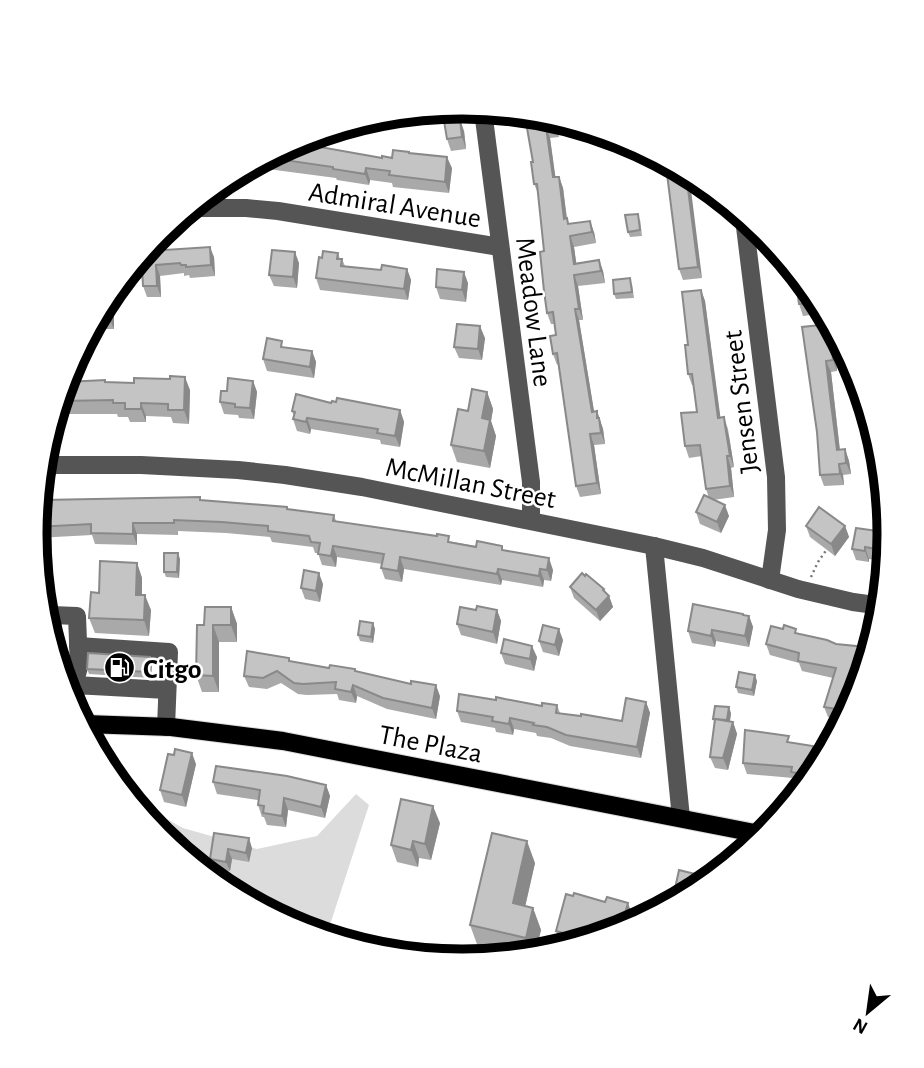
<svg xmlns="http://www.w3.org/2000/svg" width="924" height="1068" viewBox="0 0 924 1068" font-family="'Alegreya Sans',sans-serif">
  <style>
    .green { fill: #dcdcdc }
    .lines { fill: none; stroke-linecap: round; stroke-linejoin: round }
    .major-casing { stroke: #dbdbdb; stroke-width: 20 }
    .path { stroke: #777; stroke-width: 2.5; stroke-dasharray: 2 3.5; stroke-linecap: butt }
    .minor { stroke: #555; stroke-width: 18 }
    .major { stroke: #000; stroke-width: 18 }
    .wall { fill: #a9a9a9 }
    .shaded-wall { fill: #898989 }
    .building { fill: #c4c4c4; stroke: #898989; stroke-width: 2 }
    .labels { text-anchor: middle; stroke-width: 5; stroke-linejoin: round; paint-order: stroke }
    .street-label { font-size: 28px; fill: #000; stroke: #fff }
    .poi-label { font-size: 28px; font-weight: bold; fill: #000; stroke: #fff; text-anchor: start }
    .rim { fill: none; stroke: #000; stroke-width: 9 }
  </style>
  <rect width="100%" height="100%" fill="#fff"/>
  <!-- green -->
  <path class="green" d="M356,794L369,805L327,934L298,928L160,836L138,803L183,828L257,849L317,836Z"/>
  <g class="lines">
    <defs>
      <path id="major" d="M85,724L171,727L283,741L765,835"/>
    </defs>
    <!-- major casing -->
    <use href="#major" class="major-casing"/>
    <!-- path -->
    <path class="path" d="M811,577L818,562L827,549"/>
    <!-- minor -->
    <g class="minor">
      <path d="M483,111L531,482V520"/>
      <path d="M197,208H246L278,211L500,247"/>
      <path d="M744,219L776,477L777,530L770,580"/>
      <path d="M49,465H141L238,470L285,475L362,487L654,546L703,558L798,589L853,602L875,605"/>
      <path d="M654,546L681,818"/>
      <path d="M51,615L77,616L79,667L74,685L65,684"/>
      <path d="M78,646L169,652L166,727"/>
      <path d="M74,707V685L167,690"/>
    </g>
    <!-- major -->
    <use href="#major" class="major"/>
  </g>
  <!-- wall -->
  <g class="wall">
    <path d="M533,121L557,126L559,137L550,138L555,177H559L563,188L567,218L569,224L594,232L596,243L574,247L576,263L599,260L603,271L605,283L578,286L583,320H579L594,412L597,411L603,429L605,444L594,445L601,494L580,497L576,486L558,364L557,365L553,354L556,335L554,324H551L547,313L544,251L538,193L534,184L533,162L534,127Z"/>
    <path d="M464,131L466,149L451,151L447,139Z"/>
    <path d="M305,138V140L322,148L382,158L410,154L452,168L449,193L393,187L392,183L370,180L369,185L337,180L336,178L260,168L259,166L299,139Z"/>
    <path d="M666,166L702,278L683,280L679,269Z"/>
    <path d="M640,219L642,236L630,237L628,232Z"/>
    <path d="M150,247L214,257L215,276L190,278L189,275L184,276V273L160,276L161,297H147L143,286V278L128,281Z"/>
    <path d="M338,253L340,259H342L345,266L381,270L407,269L411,280L408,300L320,290L316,278L322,258Z"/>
    <path d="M784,261L791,273H788Z"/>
    <path d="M299,263L297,288L274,286L269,275Z"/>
    <path d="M796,281L818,314L803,316L799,304Z"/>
    <path d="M468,283L466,302L440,299L436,287Z"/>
    <path d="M632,284L634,298L616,299L614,294Z"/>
    <path d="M701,290L705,301L720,418L724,417L728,429L734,467L731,468L734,497L713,500L729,516L721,533L700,524L696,512L709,498L706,489L702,456L689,458L685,446L697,412L693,385H692L688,374V345Z"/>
    <path d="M111,305L114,312V329H97L96,328Z"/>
    <path d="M829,337H831L835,348L837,371L831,372L840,450L845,449L849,461L851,474L843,475L844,485L824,486L820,475L817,432Z"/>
    <path d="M485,338L482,360L459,358L454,347Z"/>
    <path d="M312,351L316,362L314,378L267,371L263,359Z"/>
    <path d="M253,381L257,392L254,419L239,418L238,415L224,414L220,402L227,391Z"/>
    <path d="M65,382L134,383L190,390L189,424L173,423L171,417L146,416V422H130L128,417H118L117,414H63L64,416H58Z"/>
    <path d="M487,392L493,409L491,421L496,436L490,468L457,462L451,445L468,411Z"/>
    <path d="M331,403L400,410L404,422L400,447L381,444L380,440L311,429L310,434L297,431L293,419L294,416L292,411Z"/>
    <path d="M42,500H201L287,507L288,509L334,515L336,521L504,551L553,570L551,581L544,580L543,587L502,580L501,585L404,569L402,582L385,579L381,568L382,564L337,557L336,567L322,565L318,553H315L313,547L272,542L270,537L226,533L178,531V535L137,534V545L95,544L92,535L36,538L35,534Z"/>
    <path d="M806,526H845L849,537L835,556L810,537Z"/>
    <path d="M888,540L884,561L869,559V562L856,560L852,549Z"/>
    <path d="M180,559L179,578L166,577L164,572Z"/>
    <path d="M137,563L142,578V595L151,610L149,636L95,633L89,618L99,593Z"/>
    <path d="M323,584L320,602L305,599L301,588Z"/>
    <path d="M570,587L605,592L609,596L613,607L600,621L574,598Z"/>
    <path d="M231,607L237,624V642H219V692H202L196,675L204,625Z"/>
    <path d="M476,610H497L501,621L497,644L461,635L457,624Z"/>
    <path d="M743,614L744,615L749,616L753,627L749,647L716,641L715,647L692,643L688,631Z"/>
    <path d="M373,623L375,629L373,643L360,641L358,635Z"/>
    <path d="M798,634L827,640L856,698L842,720L828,717L824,707L833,678L802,671L799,663L770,655L766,644Z"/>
    <path d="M563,640L559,656L543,652L539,641Z"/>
    <path d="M501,653L537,657L534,671L505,664Z"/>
    <path d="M150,657L152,662L151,678L89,674L87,669Z"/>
    <path d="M290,662L329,668L355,669L356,671L440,696L436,719L387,709L357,696L356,703L339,700L337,694L307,695L298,694L281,683L267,689L249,687L244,676Z"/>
    <path d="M757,681L754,696L738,693L736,687Z"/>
    <path d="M646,702L650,713L641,758L570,746L551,738L537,736L536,733L514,729L513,735L496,732L495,728L461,722L457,711L557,705L560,713L622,721Z"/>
    <path d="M731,713L730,722H733L737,734L728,770L715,768L710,757L715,723L713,719Z"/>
    <path d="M791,743L813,746L815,753L819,754L799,783H795L793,778L747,774L743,763Z"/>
    <path d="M174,755L196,764L186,807L164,802L160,790Z"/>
    <path d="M213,782L326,785L330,796L325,818L288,810L286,827L267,825L264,817H262L258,805V800L217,794Z"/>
    <path d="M440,823L431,860L419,858L418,867L397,862L391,845Z"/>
    <path d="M214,833L252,848L249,862L232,859L230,871L213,869L210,859Z"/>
    <path d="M535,863L525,906L533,908L541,930L537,946L503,953L478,947L470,925Z"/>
    <path d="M632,914L628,927L625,929L559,942L556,931Z"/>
  </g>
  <!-- shaded-wall -->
  <g class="shaded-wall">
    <path d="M460,119L464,131L466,149L462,137Z"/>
    <path d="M546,127L550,138L557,188L553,177Z"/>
    <path d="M447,157L452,168L449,193L445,182Z"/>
    <path d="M366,168L370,180L369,185L365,174Z"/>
    <path d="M559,177L563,188L568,230L564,219Z"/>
    <path d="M687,181L690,182L702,278L698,267Z"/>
    <path d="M590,221L594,232L596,243L592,232Z"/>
    <path d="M570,236L574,247L578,275L574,264Z"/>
    <path d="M210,247L214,257L215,276L211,265Z"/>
    <path d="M295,252L299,263L297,288L293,277Z"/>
    <path d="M599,260L603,271L605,283L601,271Z"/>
    <path d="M156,265L160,276L161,297L157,286Z"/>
    <path d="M407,269L411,280L408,300L404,289Z"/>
    <path d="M464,272L468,283L466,302L462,290Z"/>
    <path d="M574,275L578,286L583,320L579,309Z"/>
    <path d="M701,290L705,301L722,429L718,418Z"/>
    <path d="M111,305L114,312V329L109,318V308Z"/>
    <path d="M575,309L579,320L596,423L592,412Z"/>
    <path d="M480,326L485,338L482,360L478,349Z"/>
    <path d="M831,337L835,348L837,371L833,360Z"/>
    <path d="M312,351L316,362L314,378L310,367Z"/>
    <path d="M826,361L831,372L841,461L837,450Z"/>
    <path d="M185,377L190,390L189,424L184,410Z"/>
    <path d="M253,381L257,392L254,419L250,408Z"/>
    <path d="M487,392L493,409L491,421L496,436L490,468L484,451L482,418Z"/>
    <path d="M141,403L146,416V422L141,409Z"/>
    <path d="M400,410L404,422L400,447L395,436Z"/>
    <path d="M597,411L603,429L605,444L601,433Z"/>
    <path d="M724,417L729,437L734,467L730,456Z"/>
    <path d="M307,418L311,429L310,434L306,422Z"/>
    <path d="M590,434L594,445L601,494L597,483Z"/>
    <path d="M845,449L849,461L851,474L846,463Z"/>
    <path d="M727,456L731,468L734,497L730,486Z"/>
    <path d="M839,464L843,475L844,485L840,474Z"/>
    <path d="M725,505L729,516L721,533L717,522Z"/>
    <path d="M133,523L137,534V545L133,534Z"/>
    <path d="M845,526L849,537L835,556L831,544Z"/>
    <path d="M885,532L888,540L885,556L882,550Z"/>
    <path d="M333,546L337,557L336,567L331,556Z"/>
    <path d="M865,547L869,559V562L865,551Z"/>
    <path d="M178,553L180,559L179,578L177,572Z"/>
    <path d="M400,557L404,569L402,582L398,571Z"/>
    <path d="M549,558L553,570L551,581L547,570Z"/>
    <path d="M137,563L142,578V610L136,595Z"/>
    <path d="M498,569L502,580L501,585L497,574Z"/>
    <path d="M540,569L544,580L543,587L539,576Z"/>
    <path d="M319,573L323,584L320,602L316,591Z"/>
    <path d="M604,589L607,598L609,596L613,607L600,621L596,610Z"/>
    <path d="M145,595L151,610L149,636L144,620Z"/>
    <path d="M231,607L237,624V642L231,625Z"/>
    <path d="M497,610L501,621L497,644L493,632Z"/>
    <path d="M743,614L747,624L749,616L753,627L749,647L745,636Z"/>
    <path d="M373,623L375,629L373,643L371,637Z"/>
    <path d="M213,625L219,642V692L213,676Z"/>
    <path d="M559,629L563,640L559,656L555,645Z"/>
    <path d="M712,630L716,641L715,647L711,636Z"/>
    <path d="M532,646L537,657L534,671L530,659Z"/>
    <path d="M150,657L152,662L151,678L149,672Z"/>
    <path d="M755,675L757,681L754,696L752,690Z"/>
    <path d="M353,685L357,696L356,703L351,692Z"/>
    <path d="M436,685L440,696L436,719L432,708Z"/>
    <path d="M646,702L650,713L641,758L637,747Z"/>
    <path d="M729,707L731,713L729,726L727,720Z"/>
    <path d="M510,718L514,729L513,735L509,724Z"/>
    <path d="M733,722L737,734L728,770L723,758Z"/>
    <path d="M192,753L196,764L186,807L182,795Z"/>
    <path d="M326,785L330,796L325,818L321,807Z"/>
    <path d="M284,798L288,810L286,827L282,816Z"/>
    <path d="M433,806L440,823L431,860L425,844Z"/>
    <path d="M249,838L252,848L249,862L246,853Z"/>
    <path d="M413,841L419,858L418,867L411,850Z"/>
    <path d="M527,841L535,863L521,925L513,903Z"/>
    <path d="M228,849L232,859L230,871L226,862Z"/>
    <path d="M628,903L632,914L628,927L620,930Z"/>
    <path d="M533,908L541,930L537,946L529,948L526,938Z"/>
  </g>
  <!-- building -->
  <g class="building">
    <path d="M460,119L462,137L447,139L444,121Z"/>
    <path d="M533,121L555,126L546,127L553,177H559L564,219L567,218L568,224L590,221L592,232L570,236L574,264L599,260L601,271L574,275L579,309H575L592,412L597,411V418H599L601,433L590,434L597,483L576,486L557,353L553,354L550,336L556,335L553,312L547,313L544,291L540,252L544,251L537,184H534L531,162H533L527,128L534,127Z"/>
    <path d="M299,139H303V140L320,142V147L382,158V156L392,158L393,150L409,152V153L447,157L445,182L389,175L390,171L366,168L365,174L333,169V167L270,158Z"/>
    <path d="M666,166L687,181L698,267L679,269Z"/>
    <path d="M638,214L640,230L628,232L625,215Z"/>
    <path d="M165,246V250L210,247L211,265L186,267V265H181L180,263L156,265L157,286H143L142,266L136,267L150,247Z"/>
    <path d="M272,250L295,252L293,277L269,275Z"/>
    <path d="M323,251L338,253L337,259H342L341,266L381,270L382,265L407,269L404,289L316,278L319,257L322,258Z"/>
    <path d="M437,269L464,272L462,290L436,287Z"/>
    <path d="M630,278L632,292L614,294L613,280Z"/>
    <path d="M796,281L811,303L799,304Z"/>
    <path d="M701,290L718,418L724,417L725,425L730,456H727L730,486L706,489L700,445L685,446L681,413L697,412L692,374H688L685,345H688L682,292Z"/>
    <path d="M109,308V318H103Z"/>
    <path d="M457,324L480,326L478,349L454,347Z"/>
    <path d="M821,325L825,326L826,338L831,337L833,360L826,361L831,404L837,450L845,449L846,463L839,464L840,474L820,475L817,432L802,327Z"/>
    <path d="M267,338L282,341L281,347L312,351L310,367L263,359Z"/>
    <path d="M170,376L185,377L184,410H168V404L141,403V409H125V403H113V400L62,401L65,382L105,380V382L134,383V378L170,379Z"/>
    <path d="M228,378L253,381L250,408L235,407V404L220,402L221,391H227Z"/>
    <path d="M472,389L487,392L482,418L490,420L484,451L451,445L458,409L468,411Z"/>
    <path d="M296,394L331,403L332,401L336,402L337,398L400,410L395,436L377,433L378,429L307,418L306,422L293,419L295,412L292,411Z"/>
    <path d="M704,495L725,505L717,522L696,512Z"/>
    <path d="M200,497V500L287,507V509L334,515L333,521L437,536V534L449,536L448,542L476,547L477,541L502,546V550L549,558L547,570L540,569L539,576L498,569L497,574L400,557L398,571L381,568L384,554L333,546L331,556L318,554L320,543L311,542L309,536L268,531V526L222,522L174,520V523H133V534L91,533V524L36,527L42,500Z"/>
    <path d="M819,507L845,526L831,544L806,526Z"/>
    <path d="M856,528L885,532L882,550L865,547V551L852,549Z"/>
    <path d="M164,553H178L177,572H164Z"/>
    <path d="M100,561L137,563L136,595H145L144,620L89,618L91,592L99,593Z"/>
    <path d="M304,570L319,573L316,591L301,588Z"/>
    <path d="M582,573L585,576L586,574L604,589L603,590L609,596L596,610L570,587Z"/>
    <path d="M693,604L743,614V615L749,616L745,636L712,630L711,636L688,631Z"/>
    <path d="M477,606L497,610L493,632L457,624L460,607L476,610Z"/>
    <path d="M205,607H231V625H213V676L196,675L197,625H204Z"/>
    <path d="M360,621L373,623L371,637L358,635Z"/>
    <path d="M543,625L559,629L555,645L539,641Z"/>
    <path d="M784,625L796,629L795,633L827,640L836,644L866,647L856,698L848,711L824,707L836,668L798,661L799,653L766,644L771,626L783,629Z"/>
    <path d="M504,639L532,646L530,659L501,653Z"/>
    <path d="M247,651L289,658V661L329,668L330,665L355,669V671L411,684V681L436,685L432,708L383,698L353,685L351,692L335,689L336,682L303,684L294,683L277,671L263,678L244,676Z"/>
    <path d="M88,653L150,657L149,672L87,669Z"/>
    <path d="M739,672L755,675L752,690L736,687Z"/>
    <path d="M459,694L496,700V697L505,699L542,706V703L557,705L556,713L581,716V714L622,721L626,698L646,702L637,747L566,735L547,727L533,725L534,723L510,718L509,724L492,721L493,717L457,711Z"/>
    <path d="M715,706L729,707L727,720L713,719Z"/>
    <path d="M715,719L733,722L723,758L710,757Z"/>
    <path d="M745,730L789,736L787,742L813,746L812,753L819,754L808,770L804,769L803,774L791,772L792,767L743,763Z"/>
    <path d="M175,749L192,753L182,795L160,790L168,754L174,755Z"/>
    <path d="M216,766L287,776L326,785L321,807L284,798L282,816L263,813L264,806L258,805L260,790L213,782Z"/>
    <path d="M401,799L433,806L425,844L413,841L411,850L391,845Z"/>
    <path d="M214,833L249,838L246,853L228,849L226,862L210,859Z"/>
    <path d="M492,833L527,841L513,903L533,908L526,938L470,925Z"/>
    <path d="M679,870L703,876L669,900L671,892L674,893Z"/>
    <path d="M574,893L605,902L607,897L628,903L620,930L582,937L575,935L574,936L556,931L566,894L573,896Z"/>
  </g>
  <!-- icons -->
  <defs>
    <symbol id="fuel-disc" viewBox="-11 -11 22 22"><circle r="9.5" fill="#000" stroke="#fff"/><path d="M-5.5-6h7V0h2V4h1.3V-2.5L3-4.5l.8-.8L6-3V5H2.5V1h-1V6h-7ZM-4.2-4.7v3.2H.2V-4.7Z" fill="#fff"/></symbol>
  </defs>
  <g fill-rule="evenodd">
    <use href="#fuel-disc" x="102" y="650" width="35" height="35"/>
  </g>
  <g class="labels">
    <!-- street labels -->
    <g class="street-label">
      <text transform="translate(395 204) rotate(9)" y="10">Admiral Avenue</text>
      <text transform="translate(535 312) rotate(83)" y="10">Meadow Lane</text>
      <text transform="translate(740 402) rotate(-97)" y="10">Jensen Street</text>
      <text transform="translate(471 482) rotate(11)" y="10">McMillan Street</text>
      <text transform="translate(431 743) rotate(11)" y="10">The Plaza</text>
    </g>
    <!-- poi labels -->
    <g class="poi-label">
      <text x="143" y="678">Citgo</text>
    </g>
  </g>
  <!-- crop -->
  <path d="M0 0H924V1068H0ZM47 534a415 415 0 1 1 830 0a415 415 0 1 1-830 0Z" fill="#fff" fill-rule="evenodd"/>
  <path class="rim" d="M47 534a415 415 0 1 1 830 0a415 415 0 1 1-830 0Z"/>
  <!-- north arrow -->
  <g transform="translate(868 1012) rotate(209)" stroke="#ffffff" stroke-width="5" paint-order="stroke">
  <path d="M0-5L12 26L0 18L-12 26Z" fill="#000000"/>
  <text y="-10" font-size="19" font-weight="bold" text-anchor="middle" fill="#000000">N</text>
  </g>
</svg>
